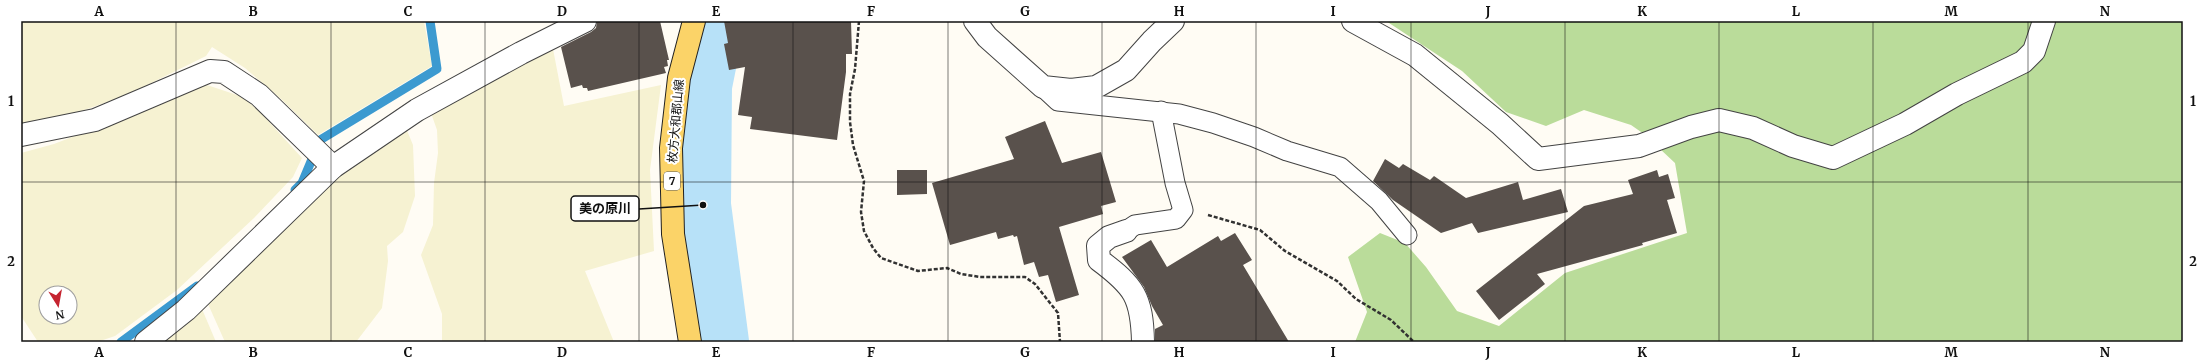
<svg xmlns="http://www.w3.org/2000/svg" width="2204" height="363" viewBox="0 0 2204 363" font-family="Merriweather,'Noto Sans JP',serif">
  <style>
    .farmland { fill: #f6f2d2; fill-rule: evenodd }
    .forest { fill: #badc9a }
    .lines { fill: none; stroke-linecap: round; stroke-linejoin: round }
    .stream { stroke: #3c9ad0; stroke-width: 9 }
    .river { stroke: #b7e1f8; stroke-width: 56 }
    .building { fill: #59514c }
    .lane-casing { stroke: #434343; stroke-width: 21 }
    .street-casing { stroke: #434343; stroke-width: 24 }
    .primary-casing { stroke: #212121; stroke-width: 24 }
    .path { stroke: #323232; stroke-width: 2.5; stroke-dasharray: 4 2; stroke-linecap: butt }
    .lane { stroke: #fff; stroke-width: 19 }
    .street { stroke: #fff; stroke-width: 22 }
    .primary { stroke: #fbd368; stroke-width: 22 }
    .grid { fill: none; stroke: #101010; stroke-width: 1; stroke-opacity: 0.55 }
    .labels { text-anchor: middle; stroke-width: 4; stroke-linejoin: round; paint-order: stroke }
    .shield { fill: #fff; stroke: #585858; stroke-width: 1 }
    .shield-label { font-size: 11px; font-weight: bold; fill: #101010 }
    .street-label { font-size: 12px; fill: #101010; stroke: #fff }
    .leader { fill: none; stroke: #101010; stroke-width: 1.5 }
    .callout-dot { fill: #101010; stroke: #fff; stroke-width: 1.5 }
    .callout { fill: #fff; stroke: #101010; stroke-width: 1.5 }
    .callout-label { font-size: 13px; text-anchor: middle; font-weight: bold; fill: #101010 }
    .neatline { fill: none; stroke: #101010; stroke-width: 1.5 }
    .grid-label { font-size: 13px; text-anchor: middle; font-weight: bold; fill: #101010 }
  </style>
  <rect width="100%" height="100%" fill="#fffcf4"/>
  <!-- farmland -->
  <g class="farmland">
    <path d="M21,21H424L432,66L318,135L281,99L245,68L212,47L206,56L127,95L56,120L21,125Z"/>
    <path d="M553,49L564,106L661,85L650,170L654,251L585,271L614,342H442V314L421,255L433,225L434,183L438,153L437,130L431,113Z"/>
    <path d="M204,84L243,97L261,113L302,158L293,177L254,218L177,290L115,336L97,342H38L21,316V183L23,171L21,153L54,144L103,125ZM46,293H70V317H46Z"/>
    <path d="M406,128L413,145L415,196L403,232L387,246L388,261L382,308L356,342H225L208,304L344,170Z"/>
    <path d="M202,309L216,342H160Z"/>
  </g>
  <!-- forest -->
  <path class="forest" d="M1386,21H2183V342H1355L1367,312L1348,257L1380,233L1405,243L1426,267L1457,311L1499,326L1565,273L1687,233L1675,163L1644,134L1631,125L1584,110L1546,126L1506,112L1462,71Z"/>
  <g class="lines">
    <!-- stream -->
    <g class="stream">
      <path d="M295,190L302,183L320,140L437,69L430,21"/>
      <path d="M121,342L197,286"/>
    </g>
    <!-- river -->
    <path class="river" d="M717,21L704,86L703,205L721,342"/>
  </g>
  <!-- building -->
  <g class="building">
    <path d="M597,21H660L669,60H667L668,66L664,67L666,73L588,91L587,88H583L582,85L571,88L561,47L591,32L596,28Z"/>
    <path d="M724,21H851L852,54H846V72L837,140L750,129L752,117L738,115L745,67L729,70L724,44L728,43Z"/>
    <path d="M1045,121L1062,163L1101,152L1116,202L1101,206L1103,214L1059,227L1079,295L1056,302L1048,275L1039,277L1034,262L1024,265L1017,236L1014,237L1013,235L998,239L996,232L950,245L932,183L1014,159L1005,137Z"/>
    <path d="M1385,159L1399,168L1403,164L1430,180L1434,176L1466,198L1518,182L1523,200L1561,189L1568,212L1478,233L1472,223L1441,233L1393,200L1373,181Z"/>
    <path d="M897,170H927V194L897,195Z"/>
    <path d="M1657,170L1659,177L1668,174L1675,198L1667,200L1677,233L1642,243L1643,245L1537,274L1545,284L1499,320L1476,291L1584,206L1633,194L1628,180Z"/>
    <path d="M1235,233L1252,260L1243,265L1289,342H1155V329L1163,325L1152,306L1144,287L1122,257L1151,240L1167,267L1218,236L1221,241Z"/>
  </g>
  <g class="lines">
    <defs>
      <g id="lane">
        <path d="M1043,87L1058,101L1179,114L1213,123L1254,137L1287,151L1340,167L1379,201L1407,235"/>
        <path d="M1126,231L1135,225L1176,219L1183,210L1175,183L1161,111"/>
      </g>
      <g id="street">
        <path d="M975,21L987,37L1043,87L1071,90L1096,87L1126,70L1152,41L1173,21"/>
        <path d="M1353,21L1415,55L1500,124L1538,159L1639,146L1691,127L1719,120L1753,128L1793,146L1833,158L1905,124L1957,94L2023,62L2034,51L2044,21"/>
        <path d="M21,135L95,120L210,71L224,72L259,95L333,167"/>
        <path d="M1126,231L1109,237L1098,246L1099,260C1134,286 1142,297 1143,342"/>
        <path d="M146,342L186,310L333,167L417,110L521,53L585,21"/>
      </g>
      <path id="primary" d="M690,342L673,234L671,148L679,78L694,21"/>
    </defs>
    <!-- lane casing -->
    <use href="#lane" class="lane-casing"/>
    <!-- street casing -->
    <use href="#street" class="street-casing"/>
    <!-- primary casing -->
    <use href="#primary" class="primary-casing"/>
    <!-- path -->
    <g class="path">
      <path d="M859,21L855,69L850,94V122L853,145L864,181L861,212L864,231L873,248L881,258L918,271L947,268L961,274L980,277H1025L1035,284L1058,313L1060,342"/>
      <path d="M1208,215L1260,230L1285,251L1337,281L1356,299L1391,320L1414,342"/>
    </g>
    <!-- lane -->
    <use href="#lane" class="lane"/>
    <!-- street -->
    <use href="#street" class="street"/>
    <!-- primary -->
    <use href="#primary" class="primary"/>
  </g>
  <!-- grid -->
  <path class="grid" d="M176,21V342M331,21V342M485,21V342M639,21V342M793,21V342M948,21V342M1102,21V342M1256,21V342M1411,21V342M1565,21V342M1719,21V342M1873,21V342M2028,21V342M21,182H2183"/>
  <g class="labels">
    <!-- shield labels -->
    <rect class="shield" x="664" y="172" width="16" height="18" rx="3"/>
    <g class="shield-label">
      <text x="672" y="185">7</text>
    </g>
    <!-- street labels -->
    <g class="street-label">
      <text transform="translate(676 121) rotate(-85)" y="4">枚方大和郡山線</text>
    </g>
  </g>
  <!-- callouts -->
  <path class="leader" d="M703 205L639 209"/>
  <circle class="callout-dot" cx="703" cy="205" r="4"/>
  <rect class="callout" x="571" y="196" width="68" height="25" rx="4"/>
  <g class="callout-label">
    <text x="605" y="213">美の原川</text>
  </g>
  <!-- border -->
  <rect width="2204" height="363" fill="none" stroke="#ffffff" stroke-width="44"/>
  <!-- north arrow -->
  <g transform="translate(58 305) rotate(169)"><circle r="19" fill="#ffffff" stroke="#9f9f9f"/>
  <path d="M0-3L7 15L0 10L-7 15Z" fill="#c52430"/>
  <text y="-6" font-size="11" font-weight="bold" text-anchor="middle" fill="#101010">N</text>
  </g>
  <rect x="22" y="22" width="2160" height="319" class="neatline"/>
  <g class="grid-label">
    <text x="99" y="16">A</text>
    <text x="253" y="16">B</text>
    <text x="408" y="16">C</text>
    <text x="562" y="16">D</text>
    <text x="716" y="16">E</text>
    <text x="871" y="16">F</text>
    <text x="1025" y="16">G</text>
    <text x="1179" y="16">H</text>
    <text x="1333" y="16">I</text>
    <text x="1488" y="16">J</text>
    <text x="1642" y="16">K</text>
    <text x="1796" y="16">L</text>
    <text x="1951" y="16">M</text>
    <text x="2105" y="16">N</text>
    <text x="11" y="106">1</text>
    <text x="2193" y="106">1</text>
    <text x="11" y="266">2</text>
    <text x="2193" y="266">2</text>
    <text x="99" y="357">A</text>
    <text x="253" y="357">B</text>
    <text x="408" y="357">C</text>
    <text x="562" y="357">D</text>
    <text x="716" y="357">E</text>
    <text x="871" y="357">F</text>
    <text x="1025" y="357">G</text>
    <text x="1179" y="357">H</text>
    <text x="1333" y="357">I</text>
    <text x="1488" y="357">J</text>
    <text x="1642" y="357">K</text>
    <text x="1796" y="357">L</text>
    <text x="1951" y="357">M</text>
    <text x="2105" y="357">N</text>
  </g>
</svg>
